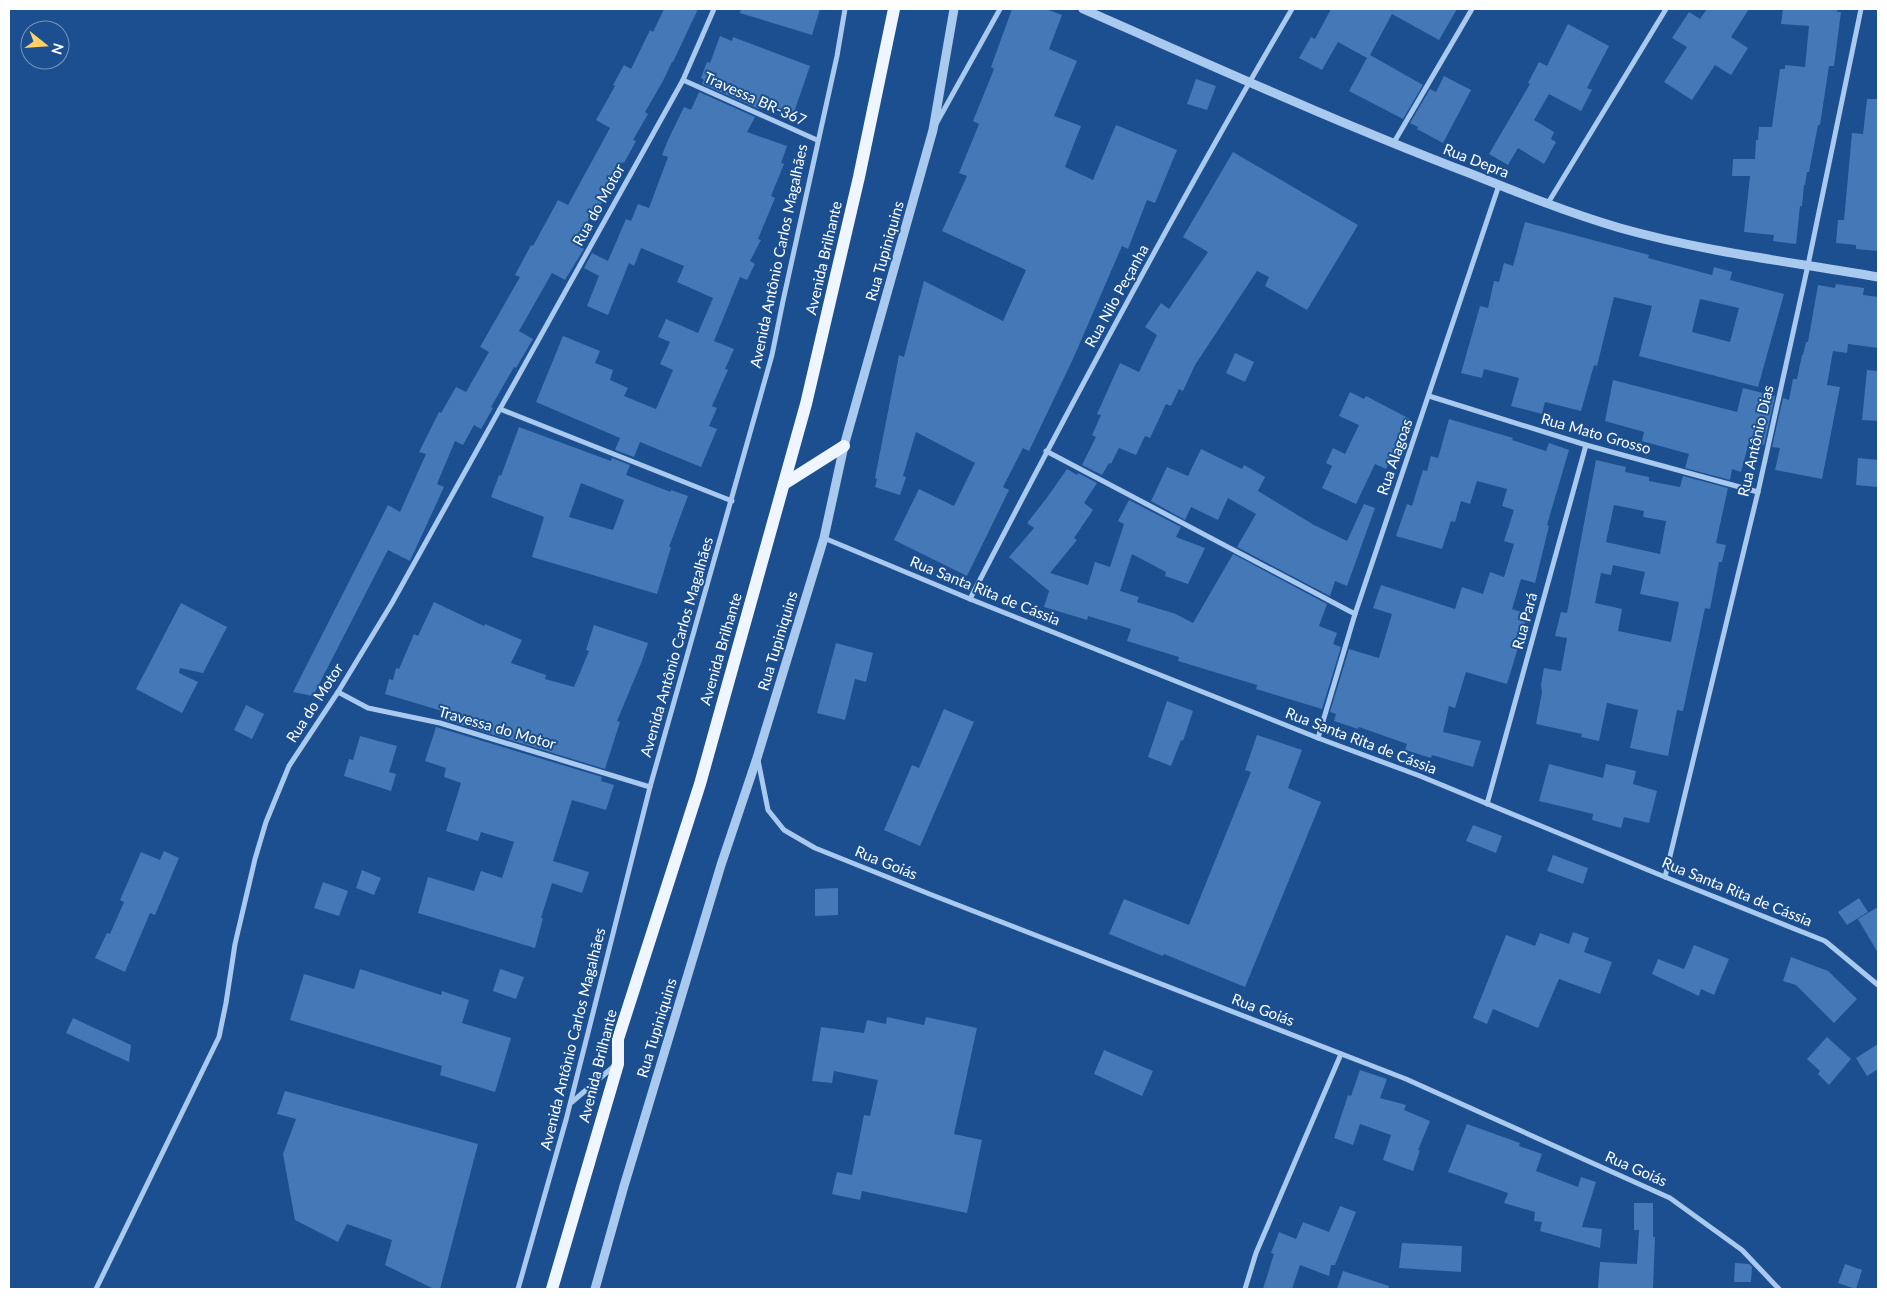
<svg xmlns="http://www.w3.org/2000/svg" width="1887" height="1298" viewBox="0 0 1887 1298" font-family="Lato,sans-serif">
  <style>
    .building { fill: #4478b7; fill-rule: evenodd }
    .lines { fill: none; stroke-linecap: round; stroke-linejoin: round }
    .minor { stroke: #a9c9ee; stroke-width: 5 }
    .tertiary { stroke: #a9c9ee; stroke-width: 9 }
    .primary { stroke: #f0f6ff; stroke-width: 12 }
    .labels { text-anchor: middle; stroke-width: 4; stroke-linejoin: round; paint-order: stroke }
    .street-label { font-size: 15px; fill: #fff; stroke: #1b4f8f }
  </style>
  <rect width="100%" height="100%" fill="#1b4f8f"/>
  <!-- building -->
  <g class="building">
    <path d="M664,9H698L673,62H672L663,81L645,112L648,114L633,140L636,141L624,163L622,162L606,190L608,191L595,215L592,213L576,244L584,249L565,280L552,273L519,331L533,339L516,368L514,367L491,407L493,408L481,429L474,425L463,445L455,441L437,484L444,487L410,561L388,550L313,696L293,692L388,505L400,512L426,454L419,452L439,412L441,413L456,387L466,392L489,352L480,347L520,277L515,275L531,245L533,246L558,200L568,205L610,128L596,120L615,86L613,85L624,65L631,69L650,30L653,32Z"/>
    <path d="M741,9H820L812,35L740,13Z"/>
    <path d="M1012,9H1046L1062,15L1049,49L1077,61L1054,116L1081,126L1065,167L1093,180L1116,125L1177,150L1155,203L1147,200L1128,249L1122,246L1073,359L1029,451L1023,448L1003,487L1009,490L967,576L894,540L919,489L954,506L975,463L916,432L903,476L906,477L900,495L875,487L877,479L875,478L899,355L904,357L924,281L1003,321L1026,270L942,231L967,176L959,173L979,124L973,121L994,69L991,67Z"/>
    <path d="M1331,9H1457L1439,40L1392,14L1370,55L1423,85L1403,119L1349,91L1367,58L1338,42L1322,70L1299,58L1311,37L1315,39Z"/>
    <path d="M1707,9H1749L1731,37L1748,48L1731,75L1715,65L1692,100L1664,82L1687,47L1672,38L1689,12L1700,19Z"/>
    <path d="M1783,9H1838L1837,12H1841L1834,66H1829L1820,125H1818L1809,172H1807L1805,185H1804L1802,206H1800L1796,244L1773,241L1774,235L1744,232L1750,176H1732L1733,159H1755L1756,140H1758L1759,127H1772L1780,69H1785V65L1805,67L1809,26L1781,24Z"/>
    <path d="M1568,24L1609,46L1587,88L1592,90L1581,111L1549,94L1534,120L1554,132L1551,139L1556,142L1544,164L1518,148L1508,165L1489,154L1530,84L1528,83L1539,62L1547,66Z"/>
    <path d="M720,36L732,41L733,37L810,66L793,115L762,103L759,109L702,84L704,80L701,78L707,62L710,63Z"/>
    <path d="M1444,76L1471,90L1443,143L1417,129L1418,127L1410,123L1430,89L1436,92Z"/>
    <path d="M1196,79L1216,86L1207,110L1187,104Z"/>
    <path d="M699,92L755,117L747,132L787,146L781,163L784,164L771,196L775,198L758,239L761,240L750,261L755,264L747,280L740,277L714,341L734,349L725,369L728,370L712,406L717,408L709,426L717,429L701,467L640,442L634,457L615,450L620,438L536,402L563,336L600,351L595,363L613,370L610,380L628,388L624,396L656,409L673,370L660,364L670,342L658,337L666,319L698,333L713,298L677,282L684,266L641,248L634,266L629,263L608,315L587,306L599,276L584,268L592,253L608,261L626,219L631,221L638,204L649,208L668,157L662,155L668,140L684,107L691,110Z"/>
    <path d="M1867,99H1878V251L1856,249V245L1836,243L1838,220H1844L1852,133L1863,134Z"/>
    <path d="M1233,152L1358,225L1307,310L1265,286L1269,277L1257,271L1195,365L1183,391L1179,389L1171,406L1166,404L1150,438L1145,436L1136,455L1119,448L1111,464L1109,463L1102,475L1082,465L1096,437L1092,435L1101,415L1097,414L1120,363L1139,372L1157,335L1145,327L1161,303L1169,309L1208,252L1183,237Z"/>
    <path d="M1525,222L1649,255L1648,258L1712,275L1714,267L1732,272L1730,280L1784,294L1758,387L1639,356L1652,306L1614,297L1597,366L1594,365L1581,411L1545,402L1542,414L1511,406L1519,378L1484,369L1482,378L1461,373L1480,306L1488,308L1494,281L1499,282L1504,263L1513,266ZM1700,299L1739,308L1730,342L1692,332Z"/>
    <path d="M1836,284L1864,288L1863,295L1878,297V348L1848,344L1847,353L1833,351L1827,385L1840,387L1822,479L1775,470L1780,448L1772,447L1783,398L1789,400L1793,379H1797L1802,355H1803L1806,342H1808L1818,285L1835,288Z"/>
    <path d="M1235,353L1254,362L1245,382L1226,373Z"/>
    <path d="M1867,370L1878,371V421L1862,420Z"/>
    <path d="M1613,380L1737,412L1743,388L1775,396L1764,445L1749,442L1741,472L1732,469L1730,480L1685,468L1689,454L1642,441L1644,432L1605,421Z"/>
    <path d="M1350,392L1364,399L1366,396L1410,419L1386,469L1375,464L1356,504L1322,488L1332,466L1326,463L1333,448L1345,454L1359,425L1339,416Z"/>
    <path d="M1449,419L1513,438L1512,440L1546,451L1549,443L1569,450L1547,525L1549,526L1535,583L1521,579L1512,609L1528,614L1507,684L1466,672L1455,708L1449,706L1443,732L1481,741L1473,767L1432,755L1431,758L1405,750L1407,744L1359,727L1358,729L1334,721L1336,714L1330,712L1349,649L1379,658L1392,614L1373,608L1381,585L1455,609L1462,587L1483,594L1490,572L1504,577L1514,544L1504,541L1514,510L1502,506L1507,489L1477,481L1470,504L1461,501L1455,522L1451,521L1442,549L1396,536L1407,504L1412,506L1423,470L1427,471L1431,456L1438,458Z"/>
    <path d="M519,427L611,461L612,458L630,465L626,475L671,492V490L688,496L669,547H671L657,594L532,557L544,517L491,497L499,475L501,476ZM581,483L624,500L613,530L569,517Z"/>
    <path d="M1201,449L1242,469L1244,465L1265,477L1258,491L1314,525L1347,541L1364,504L1375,508L1347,586L1335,581L1330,596L1237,547L1256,514L1228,498L1218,520L1191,507L1185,520L1151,501L1167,467L1188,476Z"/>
    <path d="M1858,458L1878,460V487L1856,485Z"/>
    <path d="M1596,460L1626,467L1625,472L1649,477V481L1680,487L1683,476L1728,488L1716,543L1726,545L1722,562H1719L1710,609L1705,608L1683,711L1677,710L1668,756L1630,748L1638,710L1607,703L1599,741L1581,737L1582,734L1536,724L1542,692L1541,685L1544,668L1561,671L1567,638L1555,636L1561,612L1567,613ZM1614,505L1644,511L1643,517L1666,521L1660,554L1606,542ZM1613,565L1645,572L1640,594L1679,602L1671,642L1618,631L1622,609L1595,603L1601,573L1611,575Z"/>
    <path d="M1067,469L1077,475L1078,473L1097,483L1084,503L1093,510L1074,538L1077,540L1050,573L1088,585L1095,562L1110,567L1124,524L1118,521L1129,500L1181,527L1176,537L1205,548L1188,584L1165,576L1166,572L1132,554L1120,591L1139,597L1137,602L1176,614L1193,623L1233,554L1327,604L1319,626L1337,633L1333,644L1341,647L1322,709L1256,689L1257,685L1178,661L1179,657L1127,641L1131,629L1088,616L1087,620L1044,607L1049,591L1009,557L1034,528L1027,523L1046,499Z"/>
    <path d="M434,602L484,626L485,624L522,640L511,663L546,675L545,679L574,687L589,651L586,650L594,625L648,643L642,661L617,721L620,722L605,769L439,718L442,711L385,694L389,679L393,680L396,668L399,669L414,634L418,636Z"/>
    <path d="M181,603L227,627L203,673L180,668L179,673L198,682L182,713L136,689Z"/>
    <path d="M836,643L873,653L866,682L855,679L845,720L817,713Z"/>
    <path d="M1167,701L1193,711L1183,741L1181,740L1171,766L1148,757Z"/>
    <path d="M246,705L264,714L252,739L234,730Z"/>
    <path d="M944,709L974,722L920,846L884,830L912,765L919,768Z"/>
    <path d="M436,727L602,777L601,781L614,785L606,810L572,800L553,861L589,872L582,893L552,883L541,918H543L535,948L418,913L428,877L474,891L481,871L502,878L514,842L481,832L478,841L446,831L461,783L444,777L446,768L425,761Z"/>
    <path d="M1257,735L1302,750L1288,788L1321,802L1245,987L1164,954L1163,956L1109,934L1124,899L1189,925L1251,772L1245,770Z"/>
    <path d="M360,736L397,746L389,772L396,774L391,791L344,776L349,759L353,760Z"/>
    <path d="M1549,764L1603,778L1606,764L1636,771L1633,784L1657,791L1649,823L1624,817L1621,828L1592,820L1593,814L1539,801Z"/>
    <path d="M1473,825L1502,836L1496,853L1466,841Z"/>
    <path d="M164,851L179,858L155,915L150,913L125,972L95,958L107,933L110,934L124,902L120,900L141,852L160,860Z"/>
    <path d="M1553,855L1588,868L1583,884L1547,871Z"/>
    <path d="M362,870L381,878L374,895L356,888Z"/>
    <path d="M323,882L348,891L339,916L314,908Z"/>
    <path d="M838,888V915L815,916V889Z"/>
    <path d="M1859,898L1868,912L1847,925L1838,912Z"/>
    <path d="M1878,907V953L1858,919Z"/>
    <path d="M1573,932L1589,938L1584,952L1612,962L1600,994L1559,979L1538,1028L1493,1009L1487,1024L1473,1018L1506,935L1535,946L1540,933L1569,944Z"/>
    <path d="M1694,945L1729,959L1714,995L1701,989L1699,996L1652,974L1658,959L1684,969Z"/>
    <path d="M1791,957L1828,971L1857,999L1834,1023L1796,985L1783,981Z"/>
    <path d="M360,969L441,995L442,991L469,1000L462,1023L511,1038L495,1092L440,1075L442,1066L290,1020L304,974L354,989Z"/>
    <path d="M500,969L524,977L516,999L493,991Z"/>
    <path d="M887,1017L924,1025L926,1017L977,1028L954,1134L982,1140L967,1213L862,1191L860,1200L832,1194L837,1172L852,1175L864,1115L870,1116L878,1080L834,1071L832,1083L812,1081L821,1027L864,1033L867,1020L886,1024Z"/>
    <path d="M73,1018L131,1045L129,1062L66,1033Z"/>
    <path d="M1827,1037L1851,1059L1829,1085L1818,1074L1820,1071L1807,1059Z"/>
    <path d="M1878,1044V1069L1867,1076L1856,1058Z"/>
    <path d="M1104,1050L1153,1071L1142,1096L1094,1074Z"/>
    <path d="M1360,1070L1387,1079L1380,1098L1406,1105L1404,1110L1430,1121L1418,1150H1420L1413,1171L1383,1160L1391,1135L1360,1124L1353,1145L1334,1138L1348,1095L1351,1096Z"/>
    <path d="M285,1091L478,1144L440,1289H434L385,1265L392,1240L347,1224L338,1242L295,1220L283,1154L296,1119L277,1114Z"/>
    <path d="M1467,1124L1520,1143L1519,1146L1542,1154L1536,1171L1578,1187L1581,1177L1596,1182L1582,1227L1602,1229L1600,1248L1540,1231L1542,1222L1534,1221L1535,1212L1504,1203L1508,1193L1448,1172Z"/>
    <path d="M1634,1203H1653V1237H1655L1653,1289L1598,1288L1600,1262L1637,1264L1639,1230H1634Z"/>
    <path d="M1340,1206L1356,1212L1335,1265H1331L1329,1276L1300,1265L1292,1289H1263L1274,1254L1271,1253L1279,1232L1296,1239L1303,1222L1329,1232Z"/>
    <path d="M1402,1243L1462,1246L1461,1272L1399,1268Z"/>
    <path d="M1735,1263L1749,1264L1752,1267L1751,1282H1734Z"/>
    <path d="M1845,1264L1862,1270L1856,1289L1838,1283Z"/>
    <path d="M1343,1271L1389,1286L1388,1289H1337Z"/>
  </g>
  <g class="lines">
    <!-- minor -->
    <g class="minor">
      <path d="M683,80L817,140"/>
      <path d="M936,124L1000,9"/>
      <path d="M1393,144L1472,9"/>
      <path d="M1548,203L1666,9"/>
      <path d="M1429,396L1586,445L1758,492"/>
      <path d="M500,409L732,501"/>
      <path d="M1046,451L1355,614"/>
      <path d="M824,538L970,599L1318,738L1420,776L1665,877L1825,941L1878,985"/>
      <path d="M970,599C1073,400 1179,202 1292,9"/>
      <path d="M338,692L368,708L440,723L650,787"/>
      <path d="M1318,738L1355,614L1499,185"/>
      <path d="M758,760L768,810L784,830L815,848L932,895L1406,1079L1670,1198L1742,1250L1779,1289"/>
      <path d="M1487,804L1586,445"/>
      <path d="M1665,877L1758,492L1808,265L1861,9"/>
      <path d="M572,1102L613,1067"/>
      <path d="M96,1289L219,1037L226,1003L235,944L255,859L266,822L289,766L338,692L392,603L683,80L714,9"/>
      <path d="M518,1289L566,1120L650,787L772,355L783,301L837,56L845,9"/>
      <path d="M1245,1289L1256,1253L1341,1054"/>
    </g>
    <!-- tertiary -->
    <g class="tertiary">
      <path d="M1083,9C1211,65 1338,123 1469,173C1519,193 1569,213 1620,228C1705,252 1792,262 1878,277"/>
      <path d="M595,1289L624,1186L721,865L757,758L824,538L844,446L933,130L954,9"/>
    </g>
    <!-- primary -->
    <g class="primary">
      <path d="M784,484L844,446"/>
      <path d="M552,1289L618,1064V1039L700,784L806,404L859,177L894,9"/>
    </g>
  </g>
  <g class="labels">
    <!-- street labels -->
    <g class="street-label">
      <text transform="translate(755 99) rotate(24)" y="5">Travessa BR-367</text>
      <text transform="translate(1476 161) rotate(21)" y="5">Rua Depra</text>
      <text transform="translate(599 205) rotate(-61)" y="5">Rua do Motor</text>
      <text transform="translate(885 251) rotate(-74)" y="5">Rua Tupiniquins</text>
      <text transform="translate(779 256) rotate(-78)" y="5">Avenida Antônio Carlos Magalhães</text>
      <text transform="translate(824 258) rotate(-77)" y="5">Avenida Brilhante</text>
      <text transform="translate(1117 296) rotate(-61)" y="5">Rua Nilo Peçanha</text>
      <text transform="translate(1596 434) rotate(16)" y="5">Rua Mato Grosso</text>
      <text transform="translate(1756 441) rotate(-77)" y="5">Rua Antônio Dias</text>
      <text transform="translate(1395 457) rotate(-71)" y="5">Rua Alagoas</text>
      <text transform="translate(985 591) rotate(22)" y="5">Rua Santa Rita de Cássia</text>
      <text transform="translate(1525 621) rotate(-75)" y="5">Rua Pará</text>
      <text transform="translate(778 641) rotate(-73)" y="5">Rua Tupiniquins</text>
      <text transform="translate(677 647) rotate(-74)" y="5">Avenida Antônio Carlos Magalhães</text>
      <text transform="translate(721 649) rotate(-74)" y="5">Avenida Brilhante</text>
      <text transform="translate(315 703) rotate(-57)" y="5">Rua do Motor</text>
      <text transform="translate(497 728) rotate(16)" y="5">Travessa do Motor</text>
      <text transform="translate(1361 741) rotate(21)" y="5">Rua Santa Rita de Cássia</text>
      <text transform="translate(886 863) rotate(22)" y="5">Rua Goiás</text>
      <text transform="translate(1737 892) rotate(22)" y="5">Rua Santa Rita de Cássia</text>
      <text transform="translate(1263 1010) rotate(21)" y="5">Rua Goiás</text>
      <text transform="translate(657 1028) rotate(-73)" y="5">Rua Tupiniquins</text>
      <text transform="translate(573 1039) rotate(-76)" y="5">Avenida Antônio Carlos Magalhães</text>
      <text transform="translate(598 1066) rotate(-76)" y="5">Avenida Brilhante</text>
      <text transform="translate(1636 1169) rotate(24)" y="5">Rua Goiás</text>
    </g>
  </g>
  <!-- border -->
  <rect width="1887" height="1298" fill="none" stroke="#ffffff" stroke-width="20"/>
  <!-- north arrow -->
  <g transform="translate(45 45) rotate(107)"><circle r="24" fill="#1b4f8f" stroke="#7695bc"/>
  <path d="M0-4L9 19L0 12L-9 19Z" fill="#ffd166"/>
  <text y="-8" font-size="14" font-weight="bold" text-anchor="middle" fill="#ffffff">N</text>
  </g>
</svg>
